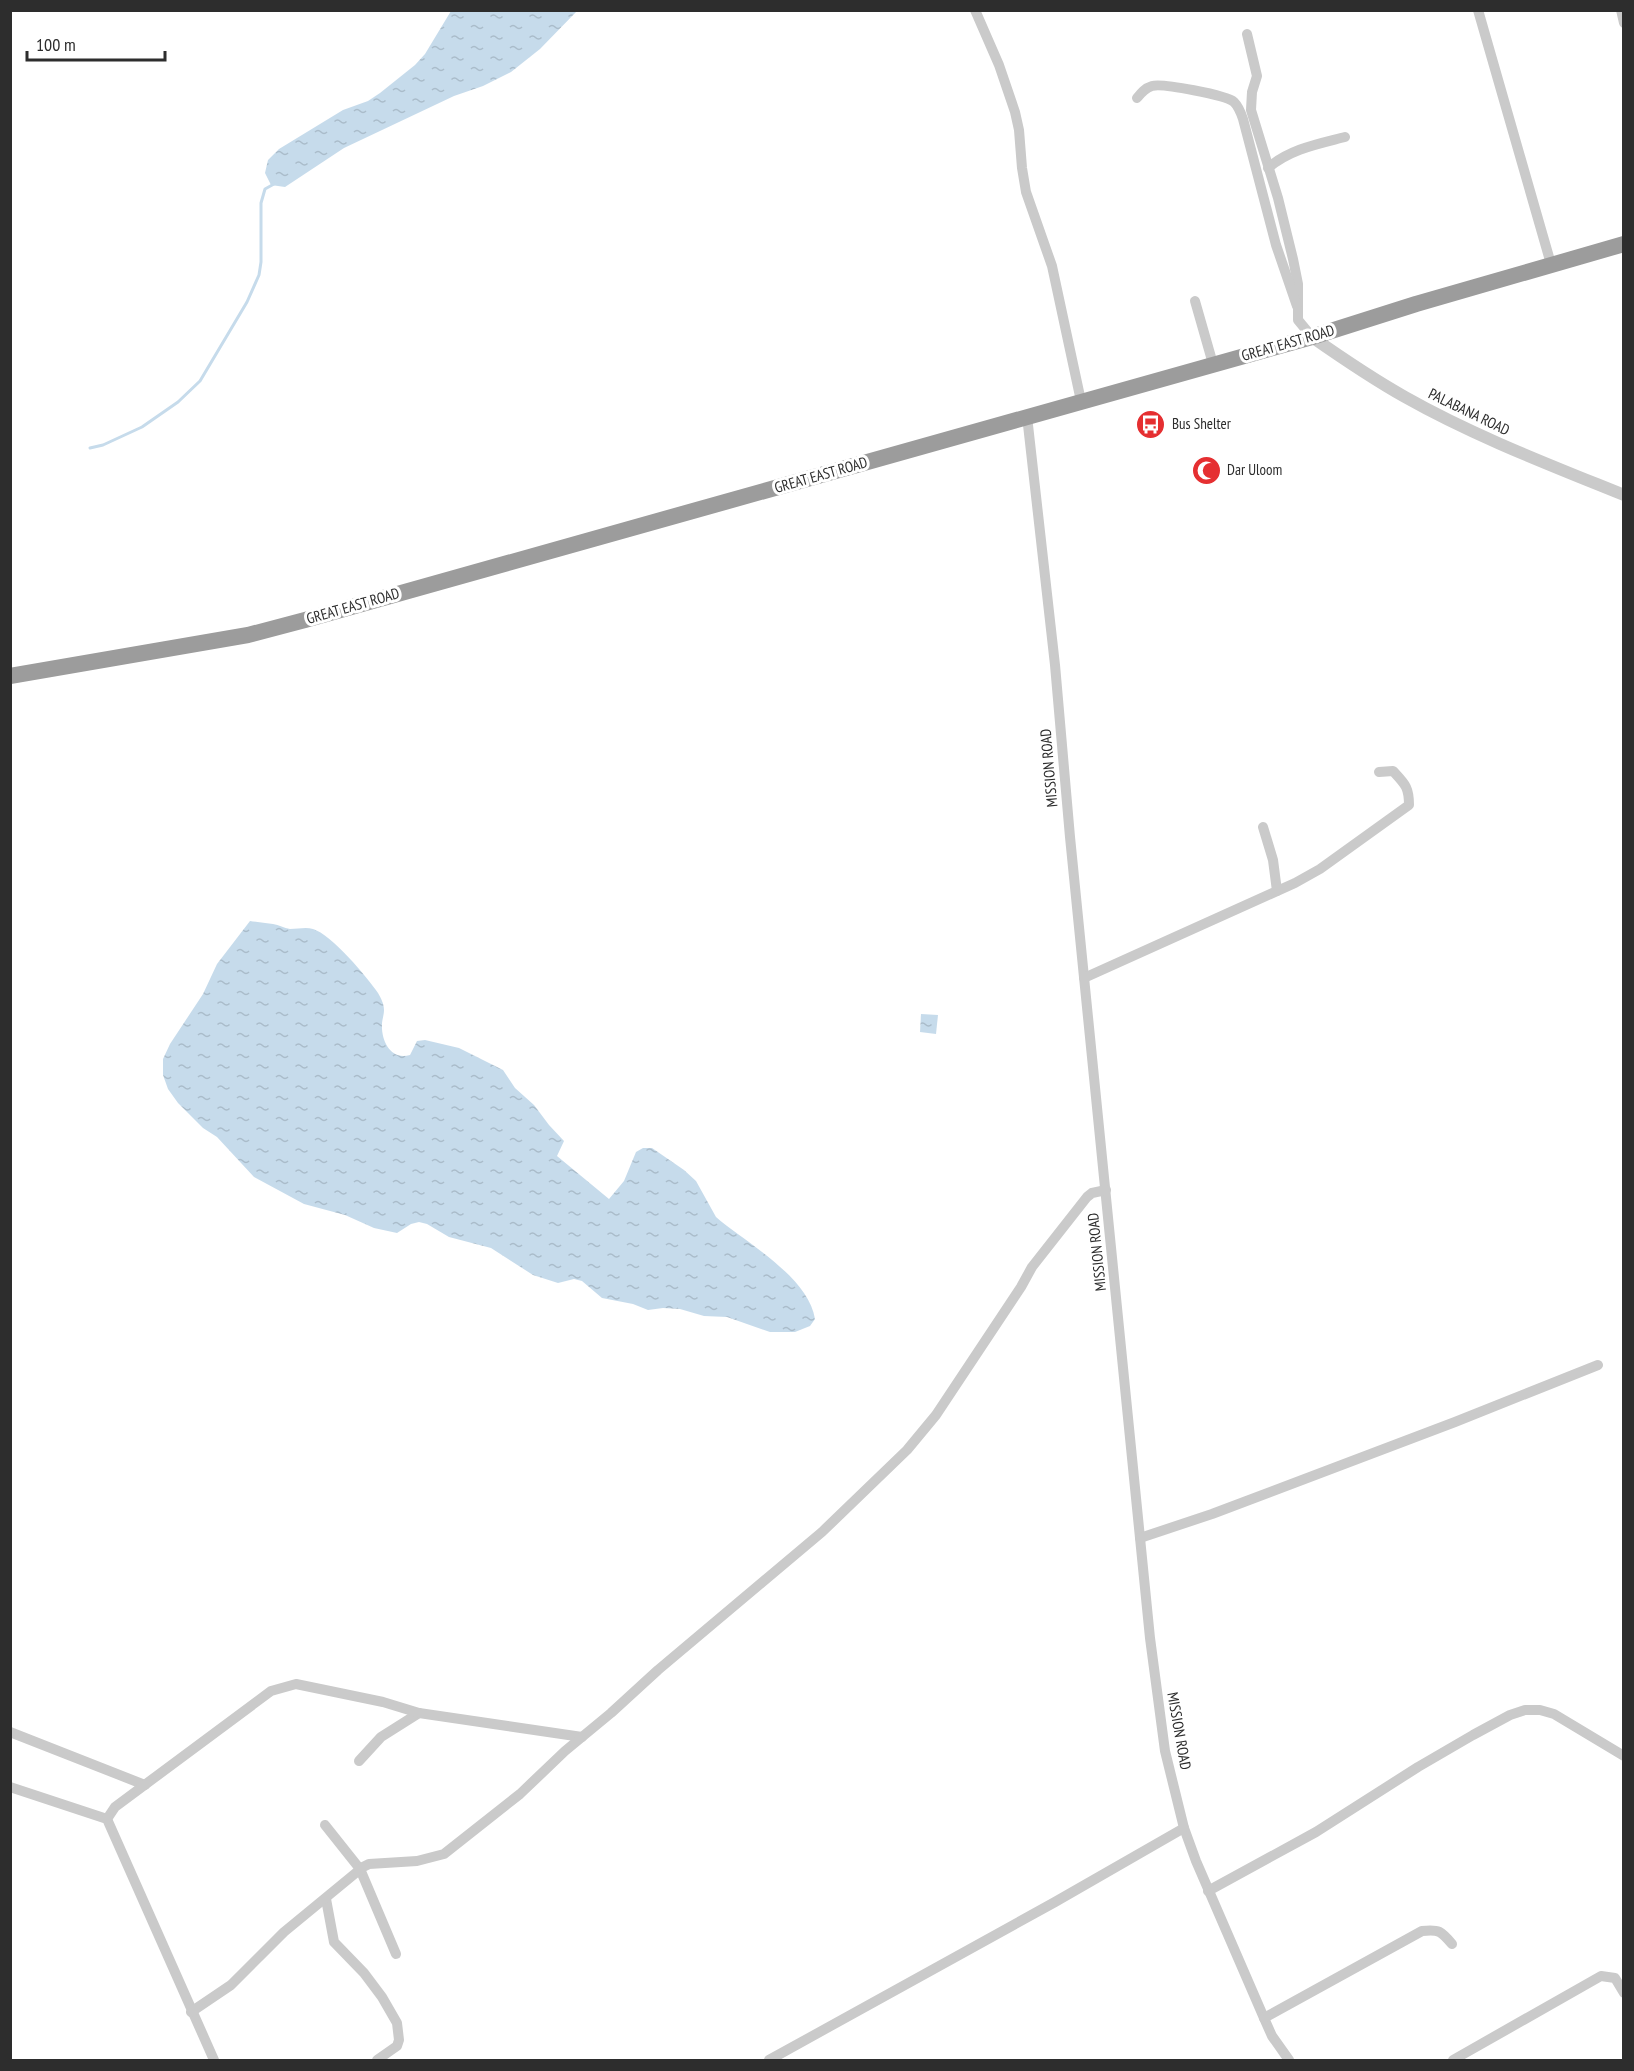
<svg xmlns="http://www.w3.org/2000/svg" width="1634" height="2071" viewBox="0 0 1634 2071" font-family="'PT Sans Narrow',sans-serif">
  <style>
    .water { fill: url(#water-ripples) }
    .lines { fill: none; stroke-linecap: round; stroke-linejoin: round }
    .stream { stroke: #c6dbeb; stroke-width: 3 }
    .minor { stroke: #cacaca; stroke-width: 10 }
    .tertiary { stroke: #cacaca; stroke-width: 12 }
    .trunk { stroke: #9c9c9c; stroke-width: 16 }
    .labels { text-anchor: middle; stroke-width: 6; stroke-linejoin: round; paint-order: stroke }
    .street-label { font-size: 15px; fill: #2d2d2d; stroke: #fff }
    .poi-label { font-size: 15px; fill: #2d2d2d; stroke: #fff; text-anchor: start }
  </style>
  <defs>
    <pattern id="water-ripples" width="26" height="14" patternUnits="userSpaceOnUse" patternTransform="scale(1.5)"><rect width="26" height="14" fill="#c6dbeb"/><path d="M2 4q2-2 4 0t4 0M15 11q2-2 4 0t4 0" fill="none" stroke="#aabcca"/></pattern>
  </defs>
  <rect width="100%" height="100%" fill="#fff"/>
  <!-- water -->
  <g class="water">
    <path d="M451,11H577L540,49L511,72L483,86L454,96L344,148L285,187L271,185L265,173L268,160L279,149L343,110L368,101L380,93L415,65L425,54Z"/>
    <path d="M250,921C257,922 265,923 273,924C279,925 284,928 290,929C298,929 306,927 313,929C331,934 368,978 378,993C381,998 384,1004 384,1010C384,1015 382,1020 382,1024C381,1041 391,1061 410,1055L417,1041L425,1040L459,1048L503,1070L515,1088L534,1105L549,1125L564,1141L557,1156L609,1199L624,1181L636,1152L643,1148H652L684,1170L696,1181L716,1217C746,1243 808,1276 815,1319L810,1326L795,1332H770L727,1317L704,1316L680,1309L663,1308L648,1310L633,1304L602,1298L582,1281L574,1279L558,1283L533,1275L491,1248L449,1237L427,1224L419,1222L411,1224L397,1233L374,1228L345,1215L304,1204L254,1177L217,1137L203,1128L178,1103L168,1089L163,1075V1059L170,1044L203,994L217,964Z"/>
    <path d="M921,1014L938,1015L936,1034L920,1032Z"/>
  </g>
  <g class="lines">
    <!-- stream -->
    <path class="stream" d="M90,448L103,445L142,427L178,402L200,381L247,302L259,275L261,262V203L265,189L274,184"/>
    <!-- minor -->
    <g class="minor">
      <path d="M975,10L999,65L1015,112L1019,130L1022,168L1026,192L1052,266L1081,401"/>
      <path d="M1478,10L1551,264"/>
      <path d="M1621,10L1624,23"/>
      <path d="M1247,34L1257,76L1252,92L1251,110L1278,198L1293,259L1298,284V320L1312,337"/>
      <path d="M1137,98C1141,93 1145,88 1152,86C1162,83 1226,95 1234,102C1239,107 1241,113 1243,119L1276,245L1297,306"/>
      <path d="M1268,168C1290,149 1318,144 1345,137"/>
      <path d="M1195,301L1213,364"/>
      <path d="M1027,416L1055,665L1070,837L1150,1638L1165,1751L1184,1828L1196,1861L1264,2018L1272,2036L1289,2060"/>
      <path d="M1263,827L1273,860L1277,891"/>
      <path d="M1084,978L1295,883L1320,869L1409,805C1409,787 1405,784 1393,771L1379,772"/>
      <path d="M1140,1538L1212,1514L1455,1422L1598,1365"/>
      <path d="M10,1732L145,1785"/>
      <path d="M359,1761L381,1737L419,1713"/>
      <path d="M10,1787L107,1819L214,2060"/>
      <path d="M107,1819L115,1807L271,1691L296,1684L383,1702L419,1713L582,1737"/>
      <path d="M325,1825L360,1869L396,1954"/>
      <path d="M1208,1891L1316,1832L1418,1767L1473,1735L1510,1715L1525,1710H1540L1554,1714L1624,1756"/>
      <path d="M326,1899L334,1942L364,1973L382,1997L397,2023L399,2040L397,2046L377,2060"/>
      <path d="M191,2012L231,1985L284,1932L363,1867L369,1864L417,1861L444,1854L520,1794L565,1751L611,1713L658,1670L822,1532L907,1450L936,1415L1021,1287L1032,1267L1087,1197L1092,1193L1106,1190"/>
      <path d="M1264,2018L1422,1931C1439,1929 1441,1931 1452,1944"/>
      <path d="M769,2060L1055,1902L1184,1828"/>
      <path d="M1453,2060L1601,1976L1615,1978L1624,1993"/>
    </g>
    <!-- tertiary -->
    <path class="tertiary" d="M1312,337C1342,358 1373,379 1405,397C1474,436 1550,465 1624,495"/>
    <!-- trunk -->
    <path class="trunk" d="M10,676L248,635L305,620L1312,337L1416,304L1624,244"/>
  </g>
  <!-- icons -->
  <defs>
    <symbol id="bus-disc" viewBox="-11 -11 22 22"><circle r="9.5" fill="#e52f31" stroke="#fff"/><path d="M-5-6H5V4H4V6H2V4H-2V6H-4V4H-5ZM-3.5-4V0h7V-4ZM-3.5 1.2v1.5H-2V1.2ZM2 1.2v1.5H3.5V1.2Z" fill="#fff"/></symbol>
    <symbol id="mosque-disc" viewBox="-11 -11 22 22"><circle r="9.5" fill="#e52f31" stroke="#fff"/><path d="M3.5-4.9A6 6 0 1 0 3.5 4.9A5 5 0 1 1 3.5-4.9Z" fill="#fff"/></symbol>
  </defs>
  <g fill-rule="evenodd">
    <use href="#bus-disc" x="1134" y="408" width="33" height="33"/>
    <use href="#mosque-disc" x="1190" y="454" width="33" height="33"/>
  </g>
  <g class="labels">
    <!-- street labels -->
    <g class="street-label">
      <text transform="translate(1288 343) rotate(-16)" y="5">GREAT EAST ROAD</text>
      <text transform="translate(1469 412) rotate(26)" y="5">PALABANA ROAD</text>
      <text transform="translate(821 475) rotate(-16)" y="5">GREAT EAST ROAD</text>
      <text transform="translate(353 606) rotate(-16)" y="5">GREAT EAST ROAD</text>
      <text transform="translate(1049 768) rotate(-95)" y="5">MISSION ROAD</text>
      <text transform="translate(1097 1252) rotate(-96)" y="5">MISSION ROAD</text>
      <text transform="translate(1179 1731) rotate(80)" y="5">MISSION ROAD</text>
    </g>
    <!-- poi labels -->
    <g class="poi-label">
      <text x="1172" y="429">Bus Shelter</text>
      <text x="1227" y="475">Dar Uloom</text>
    </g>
  </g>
  <!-- border -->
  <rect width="1634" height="2071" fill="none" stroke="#2d2d2d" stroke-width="24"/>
  <!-- scale -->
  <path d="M27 51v9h138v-9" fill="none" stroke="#2d2d2d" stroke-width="3"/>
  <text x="36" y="51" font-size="18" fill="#2d2d2d" stroke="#ffffff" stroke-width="4.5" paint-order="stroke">100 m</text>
</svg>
